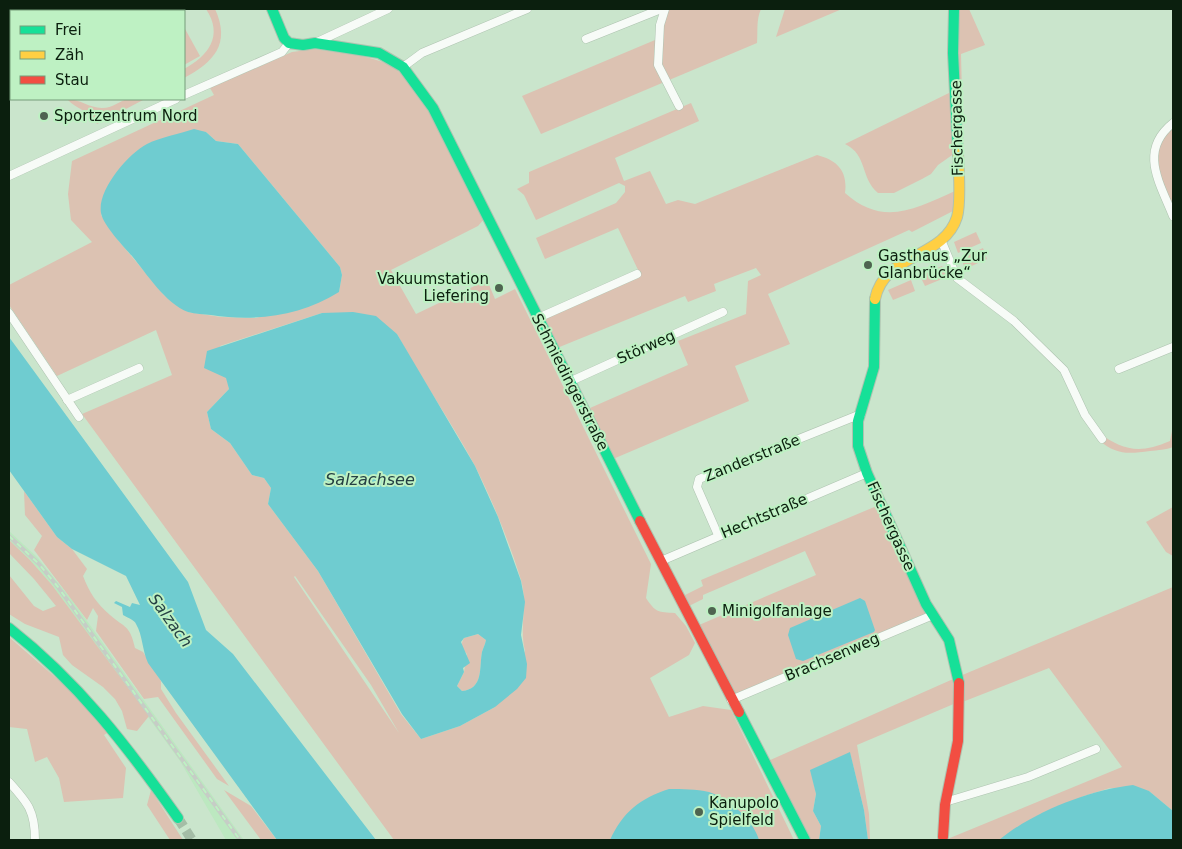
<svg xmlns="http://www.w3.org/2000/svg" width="1182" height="849" viewBox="0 0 1182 849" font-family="'DejaVu Sans',sans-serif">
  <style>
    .built { fill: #bce8c0 }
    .green { fill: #dcc2b2; fill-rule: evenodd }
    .water { fill: #6fccd0; fill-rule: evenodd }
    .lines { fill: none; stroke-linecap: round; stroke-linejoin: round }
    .secondary-tunnel { stroke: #a4bda6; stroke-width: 10; stroke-dasharray: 10 5; stroke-linecap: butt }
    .street-casing { stroke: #aec3b0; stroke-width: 9 }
    .fast-casing { stroke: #aec3b0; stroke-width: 12 }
    .slow-casing { stroke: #aec3b0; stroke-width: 12 }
    .jam-casing { stroke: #aec3b0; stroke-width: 12 }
    .street { stroke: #f7fbf7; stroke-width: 8 }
    .fast { stroke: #16e098; stroke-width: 10 }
    .slow { stroke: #ffcf43; stroke-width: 10 }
    .jam { stroke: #f24e42; stroke-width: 10 }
    .rail-casing { stroke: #c6cdc6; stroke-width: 4 }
    .rail { stroke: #bef1c3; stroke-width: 2; stroke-dasharray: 5.5; stroke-linecap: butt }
    .poi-dot { fill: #4e6450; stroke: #bef1c3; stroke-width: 2 }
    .labels { text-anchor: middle; stroke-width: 4; stroke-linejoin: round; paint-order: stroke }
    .poi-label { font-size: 15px; fill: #0b1f0e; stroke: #bef1c3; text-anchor: start }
    .street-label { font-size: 15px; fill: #0b1f0e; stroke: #bef1c3 }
    .water-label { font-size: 16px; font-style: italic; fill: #254044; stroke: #bef1c3 }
  </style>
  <rect width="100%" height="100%" fill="#cae5cc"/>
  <!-- built -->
  <path class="built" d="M9,531L38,558L72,600L244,840H226L180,761L52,585L29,559L9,540Z"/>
  <!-- green -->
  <g class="green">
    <path d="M206,9H215C231,44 214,62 184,78V69C208,56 224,36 206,9Z"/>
    <path d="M667,9H761C756,20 758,31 757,43L541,134L522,96L655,40H660Z"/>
    <path d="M785,9H842L776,37Z"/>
    <path d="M957,9H969L985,45L961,54L962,94L959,96Z"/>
    <path d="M184,27L200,56L184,65Z"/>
    <path d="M315,49C339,53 367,54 389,65C423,81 466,182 485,218L478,226L391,270L416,314L487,280L495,299L515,289L651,564L646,598C656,613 658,612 675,613L686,626L695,643L689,655L650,678L669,717L703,706L731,710L794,840H394L82,414L172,375L156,330L57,376L9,305V285L92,242L71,220L68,194L72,161L214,95L210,88L292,52ZM206,132L216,141L238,144L340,267L342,275L339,292L256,318L221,317L188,312L164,295L118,240L101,215L149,143ZM322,313L397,334C421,379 451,421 475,466C493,502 509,541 521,580C528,605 519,627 525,651L495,707L460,726L421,739L401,714L318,571L268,504L271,488L264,478L252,475L230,443L211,429L207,412L229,389L220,346ZM295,576L371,685L399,733L294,577Z"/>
    <path d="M953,91L955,153L938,165L931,174L922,179L894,193H878C860,178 868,155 845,144Z"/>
    <path d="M67,99C80,99 89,108 102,108C113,108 119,101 128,99C133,98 140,99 145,99L97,124C91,111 77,110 67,99Z"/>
    <path d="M691,103L699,121L615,158L624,181L650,171L666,204L678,200L695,204L817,155C837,160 848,171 845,193C883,227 915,209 955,191V210L912,232L909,230L768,294L790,344L735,366L749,401L613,459L590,408L688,365L678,341L746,314L748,281L761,275L756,268L714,284L716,291L688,302L685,296L557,348L543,317L640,274L618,228L545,259L536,238L616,203L625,192V186L619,183L536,220L524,195L517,189L529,183V172Z"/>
    <path d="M1173,125V212C1165,193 1149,165 1159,144C1162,138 1169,131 1173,125Z"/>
    <path d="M976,232L981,243L958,253L954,242Z"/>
    <path d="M983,248L987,259L965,269L961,258Z"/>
    <path d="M942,266L947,277L925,286L920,276Z"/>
    <path d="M911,280L915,291L893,300L888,290Z"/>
    <path d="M1173,426V447C1166,450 1158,450 1150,451C1128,454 1116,455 1099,440L1098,432C1123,451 1140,454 1170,441Z"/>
    <path d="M24,491L57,537L72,549L87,569L83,576C89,592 97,604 110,615C125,628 130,625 135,648L143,652L161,681V689L176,713L229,786L217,779L158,697L144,699L96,631L98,616L93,608L87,620L34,550L42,536L25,515Z"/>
    <path d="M879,505L928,610L927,615L737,694L733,693L699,625L816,575L805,551L703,595V599L689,606L683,596L703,586L701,580Z"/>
    <path d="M1173,507V556L1166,552L1146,522Z"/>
    <path d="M9,540L29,559L52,585L149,716L137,731L127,729L122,711L115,699L103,687L72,665L63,655L59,637L25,624L9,614V575L34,606L43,611L56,606L34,579L9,553Z"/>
    <path d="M1173,587V811L1149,791L1110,788L1084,796L1034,819L999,840H945L1122,767L1049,668L965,701L956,703L857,745L869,814L870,840H868L864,810L850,753L811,770L816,794L813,811L821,826L819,840H807L768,761L960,676Z"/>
    <path d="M478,634L486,640C485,645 483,648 482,652C479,667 484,689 462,691L457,686L464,672L467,654C462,649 460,645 464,638Z"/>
    <path d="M9,637L77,696L110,731L104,735L126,768L123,798L64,802L59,778L47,757L35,762L27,729L9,727Z"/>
    <path d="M151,790L183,840H170L147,805Z"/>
    <path d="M224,790L251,806L277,840H261Z"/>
  </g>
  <!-- water -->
  <g class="water">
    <path d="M194,129L206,132L216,141L238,144L340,267L342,275L339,292C300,316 256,322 211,315C204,314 195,314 188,312C166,304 146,273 132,256C124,247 103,225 101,213C97,190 128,154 147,144C158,138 182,133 194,129Z"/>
    <path d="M353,312L376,316L397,334L475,466L498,517L521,581L525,602L521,635L527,664L526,678L517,689L495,707L460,726L421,739L402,714L318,571L268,504L271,488L264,478L252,475L230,443L211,429L207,412L229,389L226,378L204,368L207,351L322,313ZM478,634L486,640C485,645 483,648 482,652C479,667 484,689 462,691L457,686L464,672L463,668L470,663L461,642L464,638Z"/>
    <path d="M9,337L188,582L206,630L233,654L376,840H277L148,663C142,650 143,636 136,624C135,620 126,617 123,615L122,607L114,603L116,601L130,607L132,603L140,605L126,576L72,549L57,537L9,470Z"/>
    <path d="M860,598L865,601L875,630L874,632L803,661L796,659L788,635L790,628Z"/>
    <path d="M850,752L864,810L868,840H819L821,826L813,811L816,794L810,770Z"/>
    <path d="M1133,785L1149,791L1173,811V840H999C1033,812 1089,790 1133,785Z"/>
    <path d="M669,789C682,789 696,789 709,792C730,799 753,820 759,840H610C622,813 640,798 669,789Z"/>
  </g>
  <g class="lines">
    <!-- secondary-tunnel -->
    <path class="secondary-tunnel" d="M178,818L192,840"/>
    <defs>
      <g id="street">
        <path d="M665,9L660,25L658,65L679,106"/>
        <path d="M586,39L661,9"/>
        <path d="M315,43L388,9"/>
        <path d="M403,67L422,53L527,9"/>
        <path d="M184,95L282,52L289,43"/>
        <path d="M1173,123C1138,151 1160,183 1173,216"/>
        <path d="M9,176L176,99"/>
        <path d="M942,242L957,278L1014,321L1064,370L1085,415L1102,439"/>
        <path d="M9,313L79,417"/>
        <path d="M538,318L637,274"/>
        <path d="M1119,369L1173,347"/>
        <path d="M569,382L723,312"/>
        <path d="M67,400L139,368"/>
        <path d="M718,535L697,487L699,479L861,414"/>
        <path d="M661,561L867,473"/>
        <path d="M731,700L933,615"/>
        <path d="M9,782C28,803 35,811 35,840"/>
        <path d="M945,802L1028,777L1096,749"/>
      </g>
      <g id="fast">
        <path d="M272,9L284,38L289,43L303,45L315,43L379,53L403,67L433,108L640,521"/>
        <path d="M954,9L953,53L958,154"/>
        <path d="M875,299L874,367L858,421V446L867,473L926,604L949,640L959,683"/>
        <path d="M9,628C79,683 127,746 178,818"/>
        <path d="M739,712L805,840"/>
      </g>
      <path id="slow" d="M875,299C884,253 944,259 957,217C961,203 959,170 958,154"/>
      <g id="jam">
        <path d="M640,521L739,712"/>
        <path d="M943,837L945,805L958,741L959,683"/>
      </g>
    </defs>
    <!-- street casing -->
    <use href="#street" class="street-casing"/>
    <!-- fast casing -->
    <use href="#fast" class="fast-casing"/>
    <!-- slow casing -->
    <use href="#slow" class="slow-casing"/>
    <!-- jam casing -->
    <use href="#jam" class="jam-casing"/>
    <!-- street -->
    <use href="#street" class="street"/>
    <!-- fast -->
    <use href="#fast" class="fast"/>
    <!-- slow -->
    <use href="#slow" class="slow"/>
    <!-- jam -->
    <use href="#jam" class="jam"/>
    <defs>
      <path id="rail" d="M9,536L39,564L58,587L240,840"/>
    </defs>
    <!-- rail casing -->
    <use href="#rail" class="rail-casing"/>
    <!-- rail -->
    <use href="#rail" class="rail"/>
  </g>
  <!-- markers -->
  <g class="poi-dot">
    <circle cx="44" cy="116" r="5"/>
    <circle cx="868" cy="265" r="5"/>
    <circle cx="499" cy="288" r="5"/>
    <circle cx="712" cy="611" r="5"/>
    <circle cx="699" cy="812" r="5"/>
  </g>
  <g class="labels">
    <!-- poi labels -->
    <g class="poi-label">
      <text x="54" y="121">Sportzentrum Nord</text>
      <text x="878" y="261">Gasthaus „Zur<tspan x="878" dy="17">Glanbrücke“</tspan></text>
      <text x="489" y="284" text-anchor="end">Vakuumstation<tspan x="489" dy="17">Liefering</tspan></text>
      <text x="722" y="616">Minigolfanlage</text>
      <text x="709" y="808">Kanupolo<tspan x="709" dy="17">Spielfeld</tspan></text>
    </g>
    <!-- street labels -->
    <g class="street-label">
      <text transform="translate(957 128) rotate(-91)" y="5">Fischergasse</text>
      <text transform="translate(646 347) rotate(-24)" y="5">Störweg</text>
      <text transform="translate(570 382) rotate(63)" y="5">Schmiedingerstraße</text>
      <text transform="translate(752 458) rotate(-22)" y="5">Zanderstraße</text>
      <text transform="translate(764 516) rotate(-23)" y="5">Hechtstraße</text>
      <text transform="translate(891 526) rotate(66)" y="5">Fischergasse</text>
      <text transform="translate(832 657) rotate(-23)" y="5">Brachsenweg</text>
    </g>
    <!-- water labels -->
    <g class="water-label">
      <text x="370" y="485">Salzachsee</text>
      <text transform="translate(171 620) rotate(54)" y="6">Salzach</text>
    </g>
  </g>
  <!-- border -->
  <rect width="1182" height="849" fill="none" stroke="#0b1f0e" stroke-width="20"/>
  <!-- legend -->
  <rect x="10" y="10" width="175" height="90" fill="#bef1c3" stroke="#769d7b"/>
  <rect x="20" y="26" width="25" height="8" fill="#16e098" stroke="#769d7b"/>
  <text x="55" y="35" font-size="15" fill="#0b1f0e">Frei</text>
  <rect x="20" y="51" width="25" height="8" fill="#ffcf43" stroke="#769d7b"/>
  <text x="55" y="60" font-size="15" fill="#0b1f0e">Zäh</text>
  <rect x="20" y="76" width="25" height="8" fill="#f24e42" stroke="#769d7b"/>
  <text x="55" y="85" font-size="15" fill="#0b1f0e">Stau</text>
</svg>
